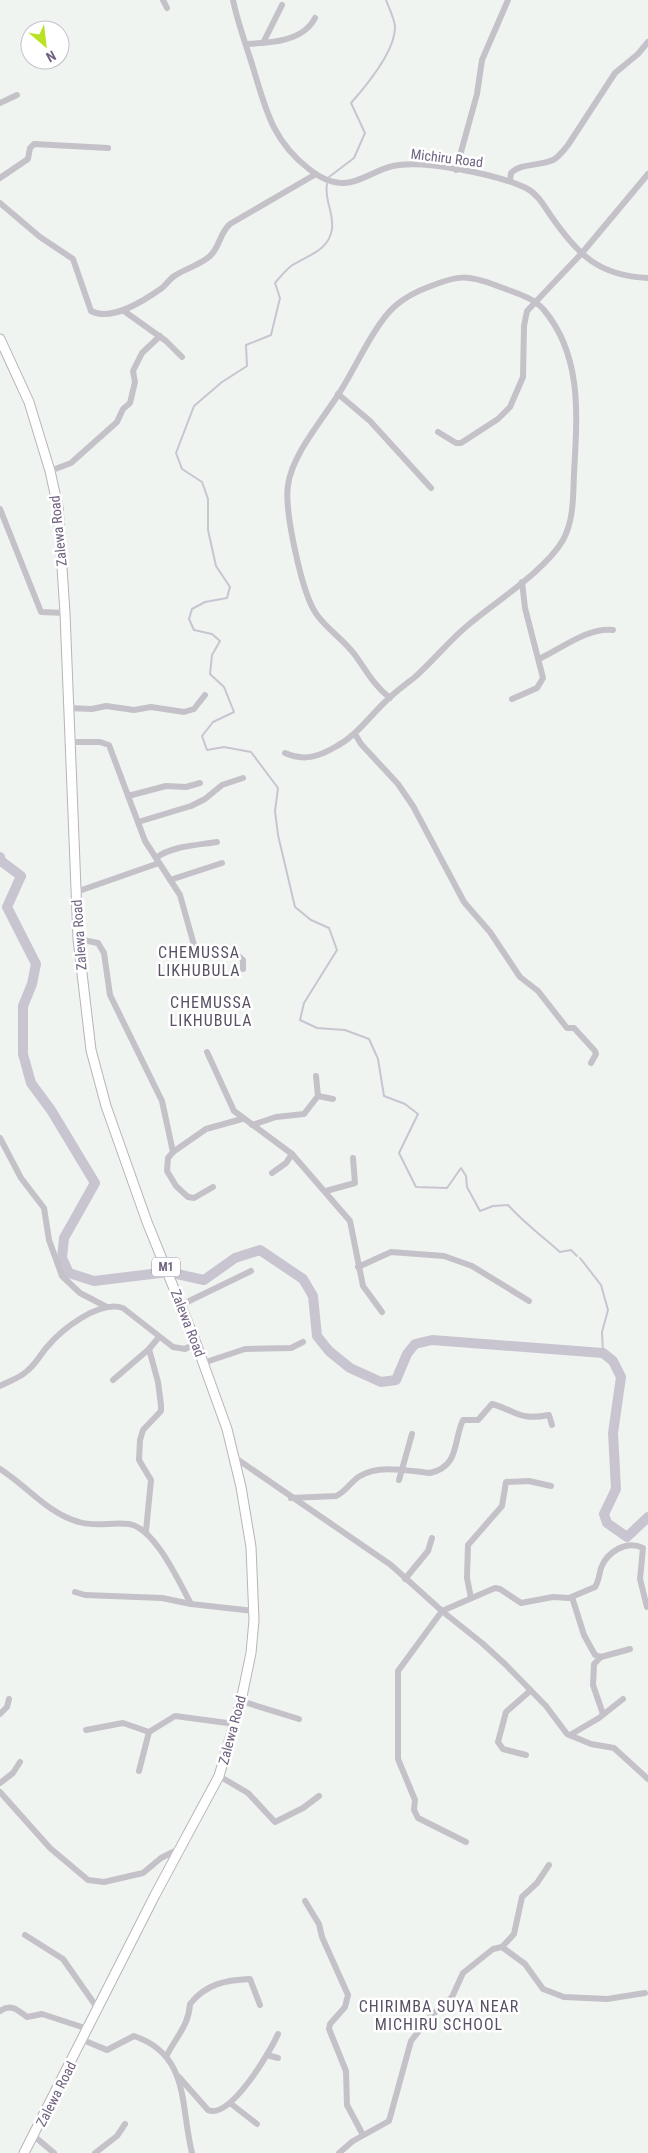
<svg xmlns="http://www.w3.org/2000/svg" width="648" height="2153" viewBox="0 0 648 2153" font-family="'Roboto Condensed',sans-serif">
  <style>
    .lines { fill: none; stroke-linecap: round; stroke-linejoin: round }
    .stream { stroke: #c8c5d1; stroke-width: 2 }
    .river { stroke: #c8c5d1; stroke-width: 10 }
    .highway-casing { stroke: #b6b4ba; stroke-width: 11 }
    .minor { stroke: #c4c1c8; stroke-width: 6 }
    .highway { stroke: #fff; stroke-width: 9 }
    .labels { text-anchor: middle; stroke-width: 5; stroke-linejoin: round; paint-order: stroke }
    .shield { fill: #fff; stroke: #9b92a7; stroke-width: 1 }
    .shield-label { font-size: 12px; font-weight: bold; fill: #706381 }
    .street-label { font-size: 14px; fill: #706381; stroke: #fff }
    .quarter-label { font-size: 16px; letter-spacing: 1px; fill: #5a5166; stroke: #fff }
  </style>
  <rect width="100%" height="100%" fill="#f0f4f0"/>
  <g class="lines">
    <!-- stream -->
    <g class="stream">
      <path d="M329,177L354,158L365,133L351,103C366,86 396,51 395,26C394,18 389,8 386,0"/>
      <path d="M327,184C324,200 334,212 332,229C329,251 306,256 291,266C285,271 280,277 275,283L280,298L271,335L246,345L247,366L222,382L194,406L176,453L182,469L202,482L208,499V530L216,566L230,587L227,598L205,602L192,609L189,619L194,630L212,634L220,641L212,655L210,674L224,687L234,712L213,722L202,736L207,750L224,747L251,752L278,788L275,811L278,835L295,907L311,920L329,928L337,950L304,1003L300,1020L317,1028L345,1030L369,1039L378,1059L384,1096L405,1104L418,1114L399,1153L416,1187L447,1188L461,1168L466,1176L467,1187L480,1211L493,1206L508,1205C525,1224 541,1235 560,1252L571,1250L577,1256"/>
      <path d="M580,1258L601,1285L608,1310L602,1332L603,1353"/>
    </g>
    <!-- river -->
    <path class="river" d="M0,857L1,861L21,876L7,907L36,964L32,984L23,1006V1054L31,1083L51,1110L95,1183L64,1238L62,1258L69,1273L94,1281L168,1272L204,1280L235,1258L260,1250L303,1279L313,1296L317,1336L329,1351L350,1368L381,1382L396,1380L407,1354L415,1344L432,1340L603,1353L613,1361L621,1377L613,1433L616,1489L604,1514L607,1523L627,1537L648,1517"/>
    <defs>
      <path id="highway" d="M0,339L29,402L50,471L58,507L65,613L78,939L91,1050L106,1106L147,1222L196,1343L227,1429L241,1487L251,1547L254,1620L251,1653L241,1701L219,1776L155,1895L24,2153"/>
    </defs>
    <!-- highway casing -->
    <use href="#highway" class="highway-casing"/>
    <!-- minor -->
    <g class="minor">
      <path d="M163,0L167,8"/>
      <path d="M233,0C237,20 244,39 250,58C265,104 269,138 309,169C318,177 331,183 343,183C360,183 377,169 393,166C423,159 499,175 526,188C538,194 544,206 551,216C578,255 599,276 648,278"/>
      <path d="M263,43L282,5"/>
      <path d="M246,44C269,43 303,42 315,18"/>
      <path d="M0,103L17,95"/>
      <path d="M456,170L477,94L482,60L508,0"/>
      <path d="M0,178L28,159L30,148L34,144L108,148"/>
      <path d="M510,181L511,173C521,163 540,166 553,160C559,157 564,150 568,145L615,73L638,54L648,42"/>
      <path d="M0,203L40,237L73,259L91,311C112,322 145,300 162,288C167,284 170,278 176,275C187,268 200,265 210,256C220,247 219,234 230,224L316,174"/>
      <path d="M124,311L166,341L182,357"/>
      <path d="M338,394L370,421L431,488"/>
      <path d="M438,432L456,443H461L498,419L510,407L523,377L524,326L527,311L582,253L648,174"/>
      <path d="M50,471L71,463L117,422L123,409L130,403L135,382L133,371L142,353L160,336"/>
      <path d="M0,509L41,612L65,613"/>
      <path d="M539,659C561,649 588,627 613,630"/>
      <path d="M512,699L537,688L543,678L525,608L522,582"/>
      <path d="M68,708L92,709L106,706L134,710L151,707L184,712L194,709L205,695"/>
      <path d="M355,734L361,744L398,784L413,806L464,902L490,932L520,977L538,991L567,1028H574L595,1051L596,1054L591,1063"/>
      <path d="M69,742H100L109,745L145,841L180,895L194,945L199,950L236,954L243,960V969"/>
      <path d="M285,753C305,762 320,756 337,746C357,735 370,716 386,701C395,692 405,685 415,677C433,661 449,641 467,626C494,603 546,570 563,540C574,520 573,496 574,474C577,417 583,357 544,310C532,296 512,292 495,285C467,275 459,275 431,286C417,291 405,297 394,307C374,325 354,371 338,395C322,420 292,455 288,485C284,510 302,595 317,615C328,630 344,640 355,655C366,670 374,686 390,698"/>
      <path d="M128,796L166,786L186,787L200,783"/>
      <path d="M138,822L191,806L205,799L222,785L243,778"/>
      <path d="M156,858C171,846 198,845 217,842"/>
      <path d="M170,880L222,863"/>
      <path d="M76,892L159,863"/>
      <path d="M78,939L98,943L104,953L110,995L162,1101L173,1152"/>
      <path d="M207,1052L234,1111L292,1154L350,1221L363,1286L382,1312"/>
      <path d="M318,1096L333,1099"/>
      <path d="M252,1125L276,1117L304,1114L318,1096L316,1076"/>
      <path d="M0,1138L21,1178L44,1208L49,1240L62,1276L80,1293L105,1306"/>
      <path d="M272,1173L286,1163L292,1154"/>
      <path d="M213,1187L194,1198L188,1197L176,1186L167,1171L168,1158L173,1152L206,1129L242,1119"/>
      <path d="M326,1191L355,1183L353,1158"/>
      <path d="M358,1267L391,1252L444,1256L472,1266L529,1301"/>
      <path d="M181,1305L251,1271"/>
      <path d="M203,1363L245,1349L291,1348L303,1342"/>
      <path d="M113,1380L149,1349L159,1337"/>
      <path d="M0,1386C9,1381 20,1378 27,1371C36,1364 40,1355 47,1347C62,1329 99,1300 123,1308L173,1347L185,1349L196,1343"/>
      <path d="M234,1457L391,1565L442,1611L482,1643L506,1665L546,1706L567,1734L591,1744L614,1748L648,1779"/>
      <path d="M0,1469C26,1485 48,1514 79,1522C95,1527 112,1522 129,1524C155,1528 179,1582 191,1604L254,1611"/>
      <path d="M399,1480L412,1434"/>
      <path d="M291,1498L336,1496C346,1492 351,1481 360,1476C379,1464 409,1471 430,1473C460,1466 453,1441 463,1420H478L492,1404C517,1411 519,1421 549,1415L552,1425"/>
      <path d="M146,1531L151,1480L139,1460L140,1440L143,1430L161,1411V1405L158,1382L149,1349"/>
      <path d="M405,1579L428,1551L432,1538"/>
      <path d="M75,1592L85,1595L162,1598L191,1604"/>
      <path d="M572,1597L584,1635L595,1655L601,1657L630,1649"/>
      <path d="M471,1598L467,1578L468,1545L502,1506L506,1482L529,1481L551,1486"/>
      <path d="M601,1657L594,1664L593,1685L603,1714"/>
      <path d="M241,1701L299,1719"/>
      <path d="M0,1714L7,1707L9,1699"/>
      <path d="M86,1730L123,1723L149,1732"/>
      <path d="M570,1735L599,1718L623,1699"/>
      <path d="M526,1755L503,1749L498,1742L506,1712L530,1691"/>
      <path d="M139,1771L149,1732L175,1716L235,1724"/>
      <path d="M219,1776L248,1793L275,1822L303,1808L319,1796"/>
      <path d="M0,1783L13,1773L20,1762"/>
      <path d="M0,1792L50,1848L88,1880L104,1882L143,1873L161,1858L179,1849"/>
      <path d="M466,1842L418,1818L414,1810L415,1800L398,1759V1671L442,1611L495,1588L500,1589L521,1603L553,1597L569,1598L595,1587C599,1581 599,1575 601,1568C607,1552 626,1540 643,1548L640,1579L647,1607"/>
      <path d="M305,1901L319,1924L322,1937L348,1995L345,2007L330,2024L329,2029L346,2071L347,2105L363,2135"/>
      <path d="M25,1935L63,1959L98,2009"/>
      <path d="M502,1947L525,1964L543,1989L564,1997L607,1999L645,1993"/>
      <path d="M0,2011C11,2003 18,2010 27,2017L42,2014L88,2029"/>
      <path d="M83,2040L107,2050L134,2036C190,2055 180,2105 192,2153"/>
      <path d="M167,2055C176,2037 189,2025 190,2004C206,1984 225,1980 250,1979L260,2005"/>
      <path d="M267,2055L278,2058"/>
      <path d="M179,2077L208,2110C230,2120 270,2052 278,2034"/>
      <path d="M230,2103L257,2124"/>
      <path d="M34,2136L54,2153"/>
      <path d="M95,2153L117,2136L125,2124"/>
      <path d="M339,2153L353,2141L389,2121L411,2041L430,2017L452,1997L463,1973L493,1949L502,1947L514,1934L522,1897L537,1883L549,1865"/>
    </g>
    <!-- highway -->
    <use href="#highway" class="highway"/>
  </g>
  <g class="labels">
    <!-- shield labels -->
    <rect class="shield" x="152" y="1257.5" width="28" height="19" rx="4"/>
    <g class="shield-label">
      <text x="166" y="1271">M1</text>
    </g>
    <!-- street labels -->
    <g class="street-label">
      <text transform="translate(447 158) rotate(7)" y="5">Michiru Road</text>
      <text transform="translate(58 531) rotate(-96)" y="5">Zalewa Road</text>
      <text transform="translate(79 935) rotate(-94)" y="5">Zalewa Road</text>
      <text transform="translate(188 1323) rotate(69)" y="5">Zalewa Road</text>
      <text transform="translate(232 1730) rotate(-75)" y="5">Zalewa Road</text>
      <text transform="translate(56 2094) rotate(-63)" y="5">Zalewa Road</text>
    </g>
    <!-- quarter labels -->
    <g class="quarter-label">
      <text x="199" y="958">CHEMUSSA<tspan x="199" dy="18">LIKHUBULA</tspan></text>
      <text x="211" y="1008">CHEMUSSA<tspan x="211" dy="18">LIKHUBULA</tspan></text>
      <text x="439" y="2012">CHIRIMBA SUYA NEAR<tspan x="439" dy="18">MICHIRU SCHOOL</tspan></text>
    </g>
  </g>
  <!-- north arrow -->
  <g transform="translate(45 45) rotate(152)"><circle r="24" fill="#ffffff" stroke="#c6c1cd"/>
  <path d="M0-4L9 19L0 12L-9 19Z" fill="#b9e321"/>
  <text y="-8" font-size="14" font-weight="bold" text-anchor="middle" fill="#706381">N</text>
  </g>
</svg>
